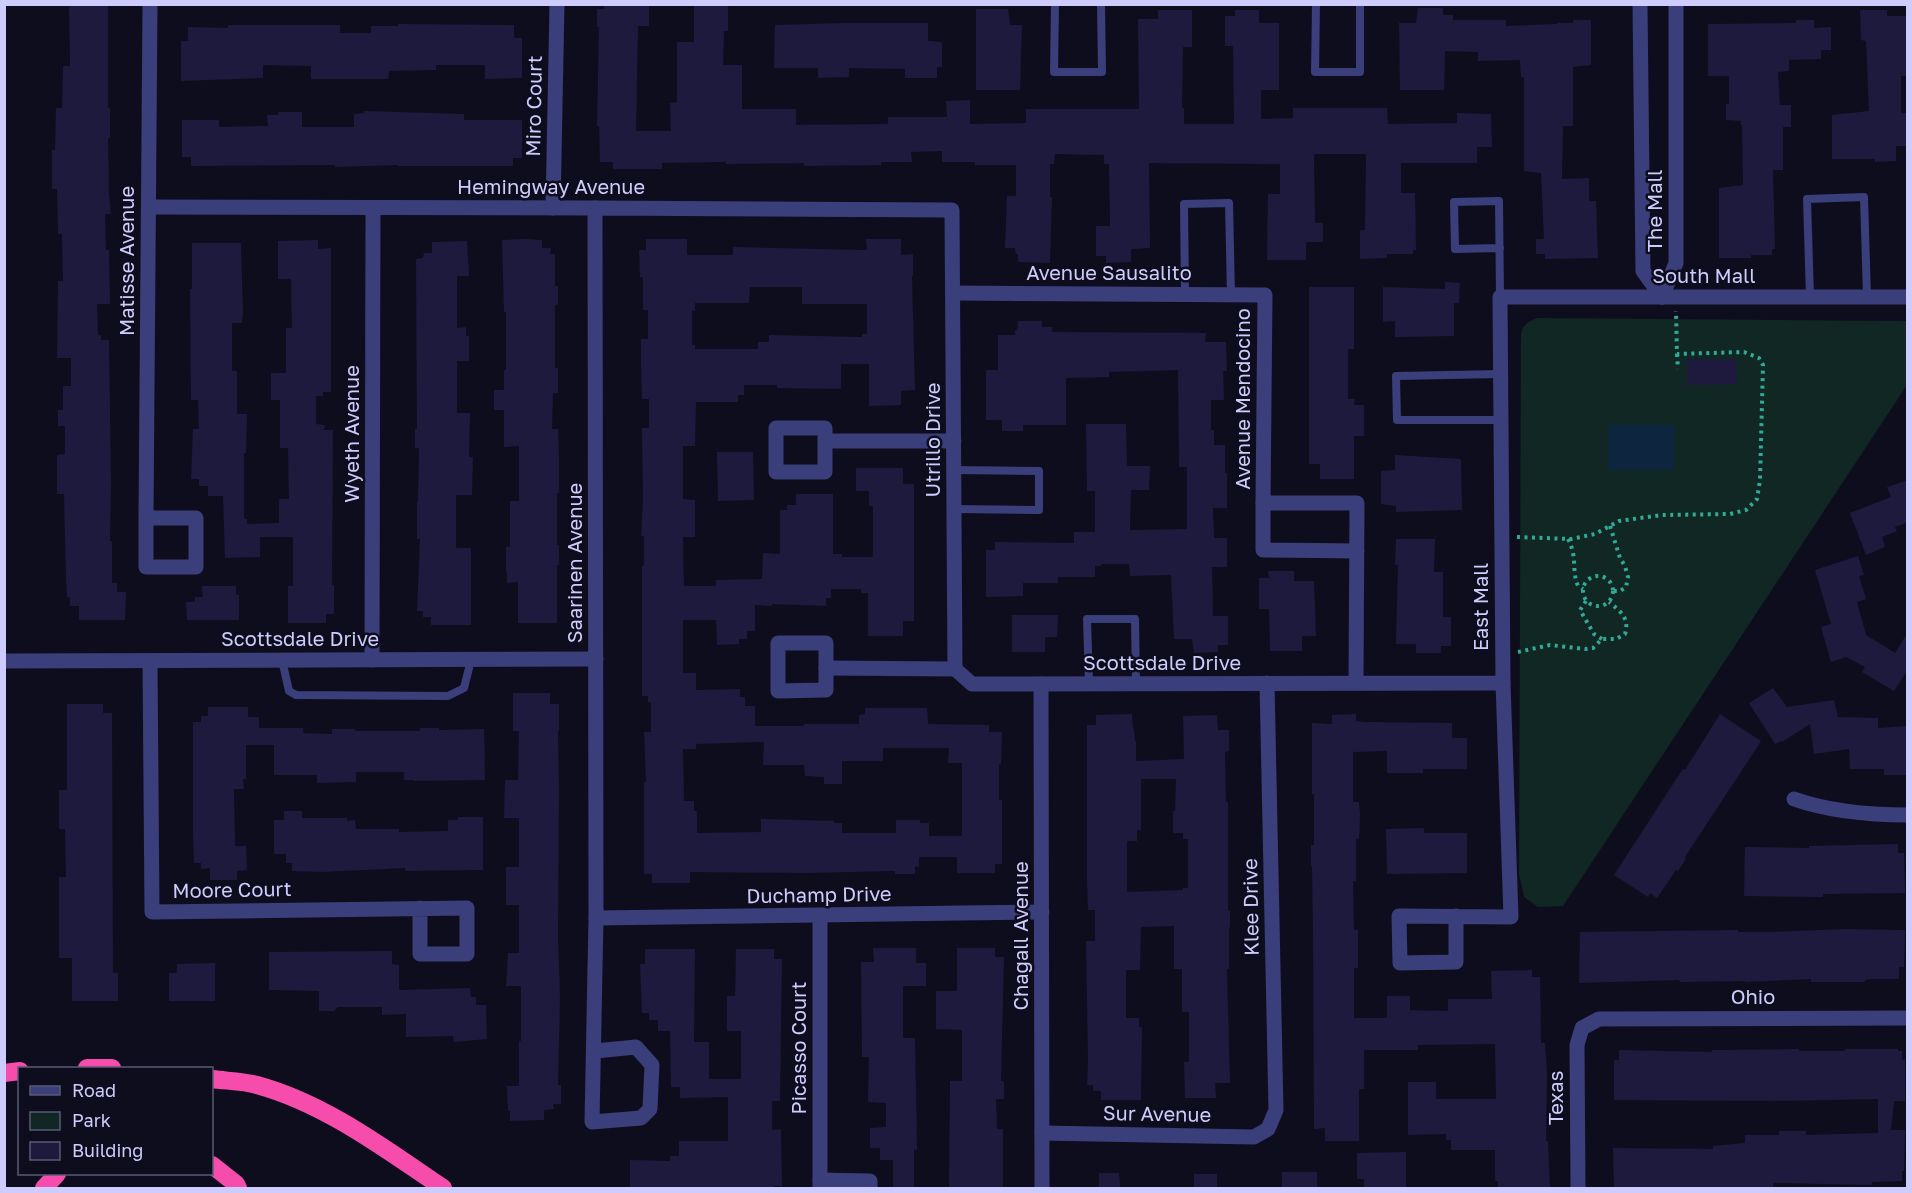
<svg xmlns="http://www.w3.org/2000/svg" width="1912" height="1193" viewBox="0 0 1912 1193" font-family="'Golos Text',sans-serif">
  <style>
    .green { fill: #102724 }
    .water { fill: #0e2540 }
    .building { fill: #1e1a3d; fill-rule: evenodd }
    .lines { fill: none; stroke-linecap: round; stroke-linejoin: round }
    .path { stroke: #33a997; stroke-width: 4; stroke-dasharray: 3 4.5; stroke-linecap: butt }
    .service { stroke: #3a3e7a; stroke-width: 8 }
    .minor { stroke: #3a3e7a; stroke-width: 15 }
    .tertiary { stroke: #3a3e7a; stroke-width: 15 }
    .motorway { stroke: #f64dad; stroke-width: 18 }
    .labels { text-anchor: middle; stroke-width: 5; stroke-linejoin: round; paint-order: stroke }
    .street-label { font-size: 20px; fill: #cdccfc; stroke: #0e0d1d }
  </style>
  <rect width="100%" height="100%" fill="#0e0d1d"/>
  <!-- green -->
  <path class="green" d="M1537,318L1908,321L1907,385L1563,906L1538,907L1524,897L1519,874L1521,334C1523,324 1528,322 1537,318Z"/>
  <!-- water -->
  <rect class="water" x="1609" y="425" width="65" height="45"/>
  <!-- building -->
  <g class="building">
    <path d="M69,4H108V108H110V138H108L109,194L111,214H105L106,250H109L110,304H97L98,335H101V340H109L111,484L110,541H112V583H117V592H126L125,620H79V606H70V597H67L66,578L64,494H57V455L65,454V426H58V410H63V386H71V358H57L58,281H63L62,234H58L57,189H52V150H55L56,108H62L63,66H70Z"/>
    <path d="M604,4H649V26H638L636,131H671L670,103L677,102V42H694V4H728V31H724L723,65H742V109H796V125L888,124V117H947L946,101L970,100V124L1026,123V109H1139L1138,19H1158V10H1192V47H1183L1182,108H1184V124H1234L1233,46H1225V16H1235V10H1259V23H1279V90H1261V119L1293,118V108H1387L1388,124L1457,123V113L1491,114L1492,147H1477V163H1401V193H1415L1416,250H1413V254H1387V258L1360,259V230H1365L1366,154H1314L1315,223H1323V242H1306V260H1267L1268,194H1280V164L1149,163L1150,248L1131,249V262L1106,263V256H1096V226H1110L1109,164H1104V155L1055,154L1054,164H1050V197H1052L1050,263L1018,262V254H1016L1015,248H1005L1007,196H1016V165H975V162H942V151L911,152L912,162H881V165L804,166V163L726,164V162L662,163V169H613V162H600L599,126H597L599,27H597V9H604Z"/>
    <path d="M1418,8H1443V15H1453V20H1506V26L1557,24V23H1573V20H1591V65L1573,67V126H1563L1562,179L1589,178V201H1596L1598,258L1545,259V254H1536V239H1544L1541,173L1524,171V77H1521L1520,60L1478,61V52L1445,51L1444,90H1400L1399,23H1416Z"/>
    <path d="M976,9H1008L1010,25H1022L1020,90H976Z"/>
    <path d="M1860,10H1887V16H1908V76H1901V113H1908V146H1896V161L1875,162V159H1832V115L1869,111L1866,41L1861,40Z"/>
    <path d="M1796,20H1814V28L1831,27V50H1821V59L1789,60V71L1778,72L1780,105H1791V127H1783V170H1773L1775,249H1772V255H1751V258H1719V188L1743,185L1742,125H1741V121L1726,120V104H1729V76H1708V24L1796,23Z"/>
    <path d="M846,23H928V41L942,42V67H937V78H905V69L849,68V77L818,78V68H774L775,25Z"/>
    <path d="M398,24L514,25V38H522V78L485,79V65H436V70L389,71L388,79H311V66L263,65V78L181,81V41H188V27L228,28V25H340V33H371V26H398Z"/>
    <path d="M364,111L464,114V120H522V158H513V166H398V165L335,167V165H313L191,166V157H182V120H219V127L268,126L267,115H278V112H302V127H354V114L364,113Z"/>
    <path d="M525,239L542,240V248H551L550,254H555V286H558V305H555V368H558V393H553L552,429H558L559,456V493H557V545H559V565H557V623H518V582L507,583V572H506V547H510V501H519V446L504,447V410H494V390H504V370H506V312H504L502,240Z"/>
    <path d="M646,239H687V255H733V247L867,250L866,239H901V255L913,254V276H912L915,390L901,391V405L869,406V364H841V389L777,388V385H744V395H738V402H696L695,446H683V499L695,500V537H683L684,586H716V580L762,579L763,553L780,554V510H787V505H796V494H833V554H842V557H873V506H869V491H856V468H903V484H914V621H903V636H868V593H861V589H831V598H826V606L772,604V606L755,605V631H747V639H739V644L717,645L716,620H683V673H696V690L740,689V697H745V706H755V726H804V724H859V715L865,714V708H927L928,724L989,725V732H1002L1001,764H999V800H1002V864H995V873H957V857H919V867L915,866V874H895V871L806,873L690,872V883H652V874H644V782H646L644,732H651V702H648V696H642V566H644V536H641L643,499L642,428H649V399H642L641,365V339H648V310H643V277H640L639,250H646ZM750,287H802V304H867V334H862V337L769,335V342H758V349H695V345H692V311H695V303H749ZM764,742L763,765H804L805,776L824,777V784H842V761H883V748H949L948,763H962V836H929V823H920V820H896V833H842V823H834V821L761,819V832L697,833V811H694V801H684L683,749H696V744Z"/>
    <path d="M318,240V249L331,248V392H323V396H316V424L325,425L324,430H333L332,569V585H334V614H326V623H288V586H293V537H260V557L225,558L223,496H208V486H199V479H191L193,429H199L198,400H191L190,289H192V243H241L243,314L242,323H232V371H237V414H247L246,453H244V519H247V524L279,523V499H289L288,448H280V400H271V373H286V328H292L291,279H278V241Z"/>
    <path d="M467,241L469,276H457V328L466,327V336H469V361H457V413H470L469,457H473L472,495H456V548H471V625H431V617H423V611H417L420,539H417V502H418L419,448H415V429H417L416,259L423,258L424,253H432V242Z"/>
    <path d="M1445,282L1460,283L1459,303H1454V336L1395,337V321L1383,322V287L1445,289Z"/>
    <path d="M1309,287H1354V349H1348V399H1355L1354,405H1364V436H1354V479H1320V464H1309Z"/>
    <path d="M1018,321H1042V327H1052V332L1206,333L1205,342H1226L1227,371H1223L1224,400H1211V430H1214V445H1225V473H1227V508H1213L1214,538H1227V567H1212L1213,616H1228V645H1218V652L1194,653L1192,639H1174L1171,575L1130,576L1129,564H1101V566H1095V577H1058V583H1023V596L986,597V550H995V542L1074,543V532H1095V491H1087L1086,424H1126L1127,466H1150L1149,490H1131L1130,530L1187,529V467H1179L1178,370L1109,372V377L1066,378V425H1023V431H1002V420H986V370H998V335H1015V330H1017Z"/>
    <path d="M1687,359H1736L1737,384L1687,385Z"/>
    <path d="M717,452H753L754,500L718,501Z"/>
    <path d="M1395,455L1461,459L1462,510L1396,512V506L1381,504V471L1395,470Z"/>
    <path d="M1908,480V522L1895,527L1897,531L1882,537L1885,547L1866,555L1850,513L1891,497L1887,487Z"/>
    <path d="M1396,539H1435L1434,572H1443V617H1451V646H1441V653H1416V644H1396L1398,565H1395Z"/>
    <path d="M1858,556L1864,575L1859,576L1866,599L1857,602L1866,635L1895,653L1908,632V669L1894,691L1862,672L1865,667L1846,657L1831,662L1821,627L1831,624L1815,570Z"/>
    <path d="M1268,571H1294V581H1314L1316,636H1302V651H1270L1269,609H1259V578H1269Z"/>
    <path d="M202,586H236V595H239V620H187L186,602H195V597H203Z"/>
    <path d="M1012,615H1058L1057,637H1045V652H1012Z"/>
    <path d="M1773,688L1787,707L1834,700L1838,717L1878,718V728L1908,726L1906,775H1884V769H1850L1849,749L1814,754L1810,724L1782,742L1781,741L1775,744L1749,703Z"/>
    <path d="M513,693H550V704H559V731H558L559,788L558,936L560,996L558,1085H561V1104H553L554,1109L544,1110V1120L510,1121V1111H508L507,1086H519V1041H521V986H506L508,953H519V905H506V867H519V818H504L505,780H518L519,731H513Z"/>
    <path d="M67,704H103V713H112L113,973H118V1001H72V958H59V877H66L65,829H59V790H67Z"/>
    <path d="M208,707H248V717H259V728H303V733L332,734V729H355V731H420V728H439V730L484,729L485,780L414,781V780H404V772H356V782L317,783V775H274V745H246V779H243L244,789H234L235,846H246L247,870L237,871V880H210V868L201,869V863H194L193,833V722H201V716H208Z"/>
    <path d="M1132,714L1133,729H1134L1135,741H1136V761L1184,759L1183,716L1217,715L1218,730H1229V751L1225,752L1226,802H1228V911H1230V927H1229V969H1227L1230,1083H1215L1216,1098H1185L1184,1062H1189V1012H1182V969H1174V926L1141,927L1140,970H1126V1018H1139V1027H1142L1141,1100H1101V1091H1093V1085H1087L1088,1061L1086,941H1095V910H1088L1087,883V725H1096V715ZM1141,779H1176L1175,811H1173V833H1183V839H1188V888H1183V890L1127,892V841H1137V830H1141Z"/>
    <path d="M1356,714V721L1366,722L1452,723V738H1467V769H1423V773H1387V751L1353,752V802H1359L1360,815L1359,839H1356V881H1353L1354,930H1358V968H1354V1018H1387V996H1410V1010L1448,1011V999H1492L1491,971L1532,970V977H1540L1541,1043H1545L1547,1072L1546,1141H1548L1550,1188H1498V1181H1495V1150H1451V1140H1446V1134L1408,1135V1082H1436V1099H1496L1495,1044L1418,1045V1050H1364V1089H1359V1141H1325V1128L1314,1129L1313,930L1312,866H1311V845H1314V794H1312V723L1332,724V715Z"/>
    <path d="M1720,714L1761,741L1685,857L1686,859L1678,871L1676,870L1657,898L1650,893L1648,897L1614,875L1675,781L1683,769L1685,770Z"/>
    <path d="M284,811H302V818H347V821L355,820L356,829H399V832L448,831V820H458V817H483V870L405,871V868L322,872L292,871V863H286V854H274V820H284Z"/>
    <path d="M1424,828V833H1467V873L1387,874L1386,829Z"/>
    <path d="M1898,844V853H1904L1905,893L1823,894V897L1744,896L1745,847L1809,848V846Z"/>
    <path d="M1845,929L1905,930L1904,967H1899V979H1871L1865,980V982H1811V979L1745,982V981L1680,982L1679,980L1579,983L1580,932L1738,930V932H1771Z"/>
    <path d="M873,948H916V963H926V986H903V1038H915L917,1150L914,1149V1188H893V1160H880V1148H870V1128L886,1127V1103L868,1102L869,1057H862L861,962H874Z"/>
    <path d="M957,948H995V957H1004L1001,1081H1004V1099H996L997,1129H1003V1188H949L950,1081H962V1030L936,1029V991H957Z"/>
    <path d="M645,949H695L694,1042H709V1079H741V1031H727V996H735L736,949H774V959H782L780,1097V1101H772V1130L781,1129L782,1186H774V1188H630V1160L670,1161V1156H679V1141H728V1097L680,1098V1087H671L670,1031H658V1020H649V1013H642L640,964H645Z"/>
    <path d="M392,951V964L399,965V990L470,988L471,997H476V1005H486L487,1039L454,1042L453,1036L406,1037V1014L382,1015V1007H338L334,1011H319V991L269,990V952Z"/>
    <path d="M215,963V1001H169V973H177V964Z"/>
    <path d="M1799,1049V1051H1845V1049H1898V1051H1902V1060L1905,1059V1101H1894L1891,1130H1905L1904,1171H1902V1181L1872,1182V1185L1773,1183V1187H1734V1188H1614L1613,1148L1713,1149V1146L1745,1143V1135H1779V1131H1806V1135L1878,1133V1099L1773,1101L1614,1100V1060H1619V1050L1712,1052V1050Z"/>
    <path d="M1406,1152V1188H1364V1179H1357V1153Z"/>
    <rect x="1282" y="1172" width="35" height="16"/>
    <path d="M1099,1173H1119L1120,1188H1099Z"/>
    <rect x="1194" y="1174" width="23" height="14"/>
  </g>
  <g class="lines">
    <!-- path -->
    <g class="path">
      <path d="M1677,354L1678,369"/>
      <path d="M1610,526L1620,558L1625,566L1628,577L1626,587L1620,591H1613"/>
      <path d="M1517,537L1571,539L1595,534L1619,521L1662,515L1730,514L1746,510L1757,499L1760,480L1763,365L1759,358L1744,352L1677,354L1676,311"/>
      <path d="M1568,539C1578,558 1571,569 1578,586L1583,589"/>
      <circle cx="1598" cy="591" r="15"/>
      <path d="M1586,601L1580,610L1594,634L1602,639"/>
      <path d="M1518,652L1550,645L1585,649L1593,648L1602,639H1616L1625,634C1630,618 1620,611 1609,602"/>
    </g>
    <!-- service -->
    <g class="service">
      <path d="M1055,4L1054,72H1102L1101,4"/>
      <path d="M1316,4L1315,72H1360V4"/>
      <path d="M1500,248L1455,249L1454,202L1499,201L1500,297"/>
      <path d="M1185,294L1184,204L1229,203L1231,295"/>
      <path d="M1810,297L1807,199L1864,197L1867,297"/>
      <path d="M1500,374L1396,376L1397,420H1501"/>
      <path d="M954,470L1039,471V510L954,509"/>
      <path d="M282,660L289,691L296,695L448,696L464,688L471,660"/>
      <path d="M1089,684L1087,619H1135L1136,684"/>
    </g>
    <!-- minor -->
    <g class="minor">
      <path d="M149,207L595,208"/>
      <path d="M553,208L557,4"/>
      <path d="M953,293L1265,295L1263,503H1357L1356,683"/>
      <path d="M1662,297H1908"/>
      <path d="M825,441V472H776V428H825V441H954"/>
      <path d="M1263,503V550L1357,551"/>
      <path d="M146,518H196V567H146V518L150,4"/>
      <path d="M778,643H826V690L778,691Z"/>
      <path d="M372,660L373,208"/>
      <path d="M150,661L152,912L467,908V954H420V908"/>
      <path d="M826,668L955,669"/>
      <path d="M1041,684L1042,1188"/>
      <path d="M1794,799C1831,812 1869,815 1908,815"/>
      <path d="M1456,916V962L1400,963L1399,916L1511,917L1503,683"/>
      <path d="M595,1051L636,1047L652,1065L650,1109L641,1118L592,1122L596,918L1042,912"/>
      <path d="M1042,1133L1254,1137L1268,1129L1276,1110L1267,683"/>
      <path d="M820,1180L870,1181V1188"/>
      <path d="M820,1188V916"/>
      <path d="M1578,1188L1577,1045L1582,1028L1599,1019L1908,1018"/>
    </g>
    <!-- tertiary -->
    <g class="tertiary">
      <path d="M1640,4L1643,271L1662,297"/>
      <path d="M1662,297L1676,263V4"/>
      <path d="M4,661L596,659"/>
      <path d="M596,918L595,208L952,210L955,669L972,684L1503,683L1500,297H1662"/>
    </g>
    <!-- motorway -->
    <g class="motorway">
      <path d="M87,1068H112"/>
      <path d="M4,1073L20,1071"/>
      <path d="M212,1079C226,1081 243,1081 257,1085C326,1104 385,1149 443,1188"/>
      <path d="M212,1165L236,1184L238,1188"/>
      <path d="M44,1188L57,1174"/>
    </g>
  </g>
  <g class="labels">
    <!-- street labels -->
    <g class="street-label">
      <text transform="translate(534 106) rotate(-89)" y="7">Miro Court</text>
      <text x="551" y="194">Hemingway Avenue</text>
      <text transform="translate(1655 211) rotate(-90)" y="7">The Mall</text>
      <text transform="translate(127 261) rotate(-90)" y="7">Matisse Avenue</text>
      <text x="1109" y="280">Avenue Sausalito</text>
      <text x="1704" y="283">South Mall</text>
      <text transform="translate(1243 399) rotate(-90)" y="7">Avenue Mendocino</text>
      <text transform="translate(352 434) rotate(-90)" y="7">Wyeth Avenue</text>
      <text transform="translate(933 440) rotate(-90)" y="7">Utrillo Drive</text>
      <text transform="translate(575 563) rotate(-90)" y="7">Saarinen Avenue</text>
      <text transform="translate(1481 607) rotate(-90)" y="7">East Mall</text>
      <text x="300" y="646">Scottsdale Drive</text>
      <text x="1162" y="670">Scottsdale Drive</text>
      <text transform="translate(232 890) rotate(-1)" y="7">Moore Court</text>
      <text transform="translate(819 895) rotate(-1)" y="7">Duchamp Drive</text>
      <text transform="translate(1251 907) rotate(-91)" y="7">Klee Drive</text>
      <text transform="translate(1021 936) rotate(-90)" y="7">Chagall Avenue</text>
      <text x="1753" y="1004">Ohio</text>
      <text transform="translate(799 1048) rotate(-90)" y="7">Picasso Court</text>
      <text transform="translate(1556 1098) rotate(-90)" y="7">Texas</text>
      <text transform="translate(1157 1114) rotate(1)" y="7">Sur Avenue</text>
    </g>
  </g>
  <!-- border -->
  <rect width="1912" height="1193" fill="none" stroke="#cdccfc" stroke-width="12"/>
  <!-- legend -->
  <rect x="18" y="1067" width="195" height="108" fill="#0e0d1d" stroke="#5a5976" stroke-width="1.5"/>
  <rect x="30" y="1086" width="30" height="9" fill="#3a3e7a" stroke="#5a5976" stroke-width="1.5"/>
  <text x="72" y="1097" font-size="18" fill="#cdccfc">Road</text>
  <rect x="30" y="1112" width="30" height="18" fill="#102724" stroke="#5a5976" stroke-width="1.5"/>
  <text x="72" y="1127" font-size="18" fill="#cdccfc">Park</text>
  <rect x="30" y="1142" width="30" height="18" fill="#1e1a3d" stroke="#5a5976" stroke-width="1.5"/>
  <text x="72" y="1157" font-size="18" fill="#cdccfc">Building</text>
</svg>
